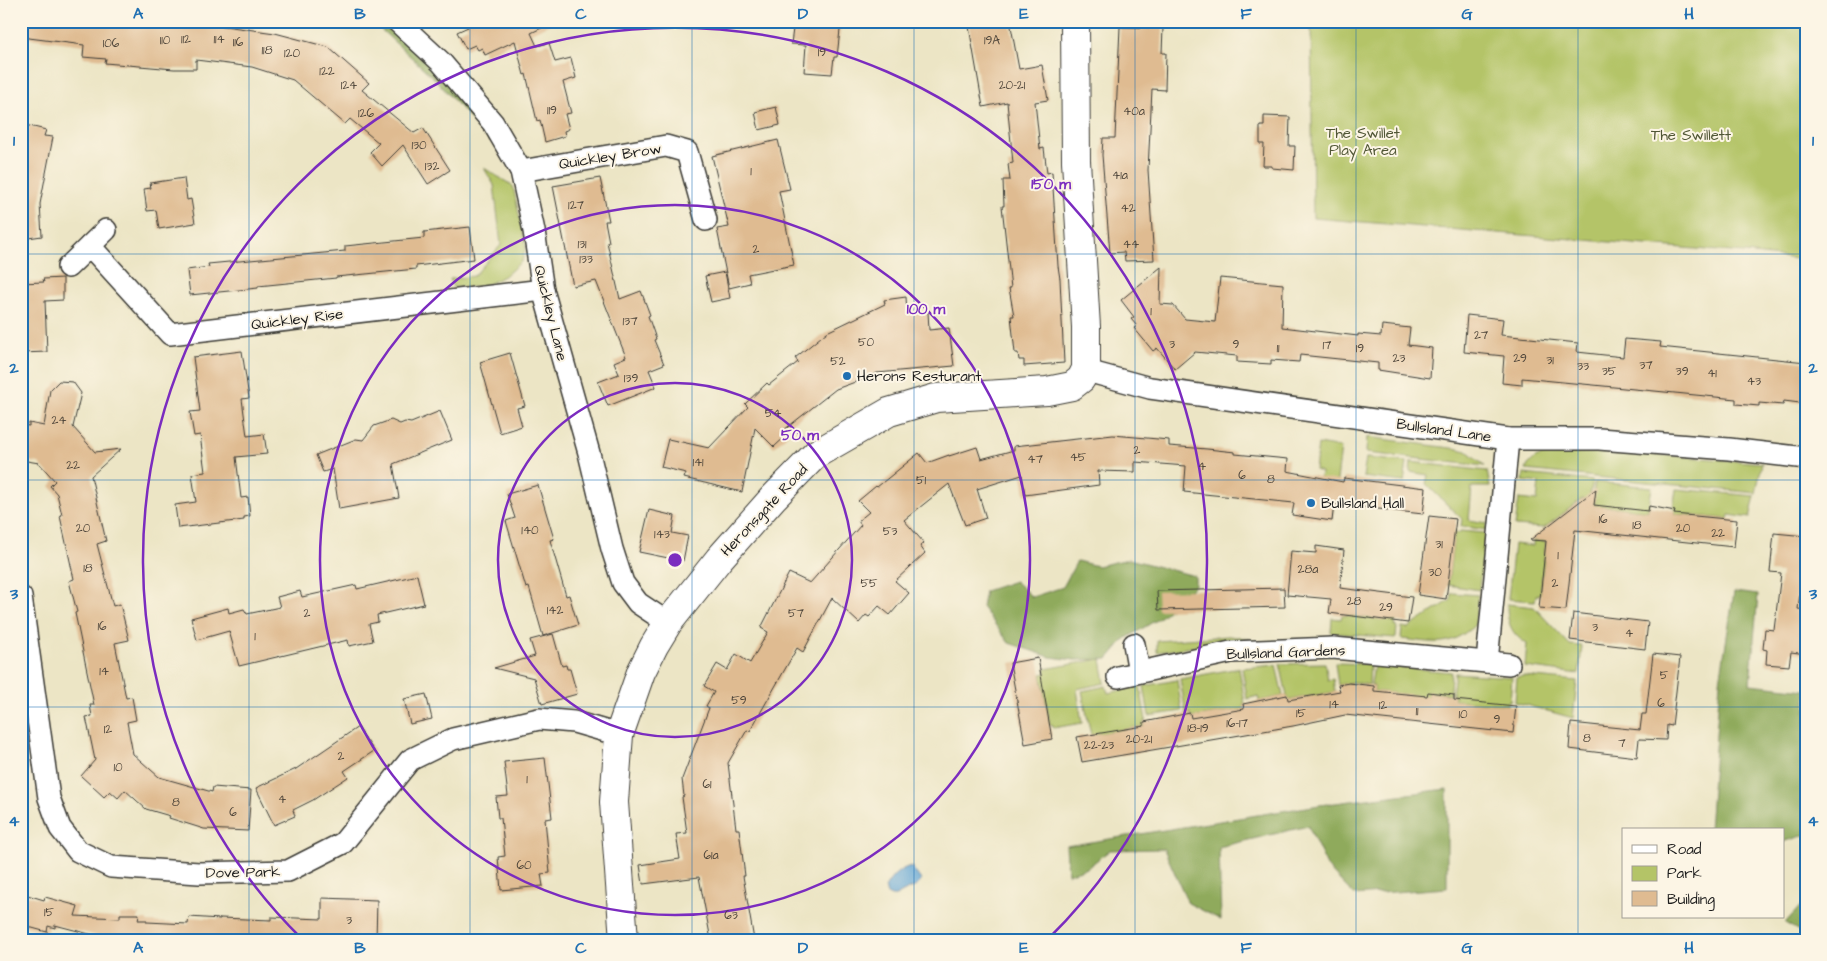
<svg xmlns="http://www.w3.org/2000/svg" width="1827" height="961" viewBox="0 0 1827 961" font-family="'Architects Daughter',sans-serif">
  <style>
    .green { fill: #b4c467; stroke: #687042 }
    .forest { fill: #8faa5c; stroke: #56633c }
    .water { fill: #5da3d3; stroke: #3c6078 }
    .building { fill: #dfbb91 }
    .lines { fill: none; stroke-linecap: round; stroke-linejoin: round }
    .street-casing { stroke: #3b3a35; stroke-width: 24 }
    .secondary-casing { stroke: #3b3a35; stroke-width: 30 }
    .street { stroke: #fff; stroke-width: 21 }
    .secondary { stroke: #fff; stroke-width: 28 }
    .grid { fill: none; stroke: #1f6fb2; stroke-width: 1; stroke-opacity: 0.55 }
    .ring { fill: none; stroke: #7b2cbf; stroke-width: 2.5 }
    .poi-dot { fill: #1f6fb2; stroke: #fcf5e5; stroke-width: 2 }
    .labels { text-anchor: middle; stroke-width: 4; stroke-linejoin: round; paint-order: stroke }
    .number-label { font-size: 12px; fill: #4d4439 }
    .park-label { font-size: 15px; fill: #515736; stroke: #fcf5e5 }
    .street-label { font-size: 15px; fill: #1c1c1c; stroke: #fcf5e5 }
    .poi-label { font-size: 15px; fill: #1c1c1c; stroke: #fcf5e5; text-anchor: start }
    .centre { fill: #7b2cbf; stroke: #fcf5e5; stroke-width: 2.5 }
    .ring-label { font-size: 15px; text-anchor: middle; font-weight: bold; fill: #7b2cbf; stroke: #fcf5e5; stroke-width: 4; stroke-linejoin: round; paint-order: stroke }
    .neatline { fill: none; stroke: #1f6fb2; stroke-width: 2 }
    .grid-label { font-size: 16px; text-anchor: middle; font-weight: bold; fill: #1f6fb2 }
  </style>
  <rect width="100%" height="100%" fill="#fcf5e5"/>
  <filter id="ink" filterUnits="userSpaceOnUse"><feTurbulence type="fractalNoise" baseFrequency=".02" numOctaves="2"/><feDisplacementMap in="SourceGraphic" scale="10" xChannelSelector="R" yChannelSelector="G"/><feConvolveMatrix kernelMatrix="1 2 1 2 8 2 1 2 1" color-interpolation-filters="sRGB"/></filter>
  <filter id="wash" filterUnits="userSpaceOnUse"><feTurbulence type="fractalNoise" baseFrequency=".0096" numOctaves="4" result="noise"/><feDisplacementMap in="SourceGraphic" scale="20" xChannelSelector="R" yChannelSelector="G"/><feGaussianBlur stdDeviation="1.12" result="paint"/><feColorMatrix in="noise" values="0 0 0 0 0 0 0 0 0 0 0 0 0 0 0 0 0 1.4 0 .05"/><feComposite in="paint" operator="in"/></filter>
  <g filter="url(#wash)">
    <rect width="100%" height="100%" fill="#ece5c5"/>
    <!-- green -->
    <g class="green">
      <path d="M1311,21H1806V260L1745,253L1313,218Z"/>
      <path d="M484,168L513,186L526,247L522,261L507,274L491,283L476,287L453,288L450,279L474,276L501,245L494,185Z"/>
      <path d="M1367,437L1458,449L1467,451L1485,466L1366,453Z"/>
      <path d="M1318,444L1341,448L1332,520L1318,490L1321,472L1315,470Z"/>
      <path d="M1624,452L1762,463L1756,493L1526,470L1528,465L1535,458L1548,453Z"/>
      <path d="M1366,458L1407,462L1404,482L1363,477Z"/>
      <path d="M1411,462L1487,471L1490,487H1472L1469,520L1487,523L1486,530L1461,526L1462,519L1426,484L1428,475L1410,472Z"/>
      <path d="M1524,474L1593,481L1589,499H1582L1544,528L1515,526L1519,499L1537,501L1539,483L1523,481Z"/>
      <path d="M1595,482L1652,487L1648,511L1594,505L1595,500H1592Z"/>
      <path d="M1676,489L1755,496L1750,518L1729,515L1728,519L1674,514L1675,509L1673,508Z"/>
      <path d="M1460,531L1485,533L1479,590L1448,585L1454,533H1460Z"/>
      <path d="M1533,541H1546L1540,595H1536L1535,601L1508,599L1514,544L1533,546Z"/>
      <path d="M1452,593L1478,595L1475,625C1448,649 1434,642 1401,639L1402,627L1408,628L1451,600Z"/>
      <path d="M1507,604L1534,607L1570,645L1582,646L1579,674L1525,667L1527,644C1511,634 1507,623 1507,604Z"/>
      <path d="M1342,615L1396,621L1395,626H1397L1396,638L1331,633L1332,618L1341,619Z"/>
      <path d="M1229,636L1251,639L1157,652V641Z"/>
      <path d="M1101,659L1105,683L1077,689L1082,723L1053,728L1052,724L1050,725L1041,674L1046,673L1045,669Z"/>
      <path d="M1325,663L1328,680L1333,679L1335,692L1288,700L1280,664Z"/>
      <path d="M1335,663L1370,664L1369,685L1353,682L1338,685Z"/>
      <path d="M1276,665L1283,696L1259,701L1258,696L1247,699L1242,668Z"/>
      <path d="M1374,665L1451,672L1450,694L1428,692L1427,697L1374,691V686L1371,685Z"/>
      <path d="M1239,668L1245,704H1243L1244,709L1191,718L1190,713L1186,714L1180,679Z"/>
      <path d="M1455,673L1512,677L1510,701H1508L1507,705L1454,700V695L1452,694Z"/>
      <path d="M1524,676L1577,681L1573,718L1515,702L1517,677Z"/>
      <path d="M1177,680L1182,711L1149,716L1144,686Z"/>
      <path d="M1106,686L1108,693L1140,686L1146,720L1144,721V726L1091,735L1082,691Z"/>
    </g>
    <!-- forest -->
    <g class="forest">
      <path d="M377,21H382L441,75L494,139L490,141L436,80L375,24Z"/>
      <path d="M1129,559L1195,576V585L1180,601L1158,619L1125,639L1108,659L1075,660L1050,657L1009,643L982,607L985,591L1015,581L1032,597L1063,587L1077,561L1097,566Z"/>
      <path d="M1734,592L1758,595L1750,684L1806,690V835L1783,842V830H1709L1720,681Z"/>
      <path d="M1447,789V888L1354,895L1328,868L1308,826L1219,847L1221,920L1188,903L1164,849L1110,850L1087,868L1068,874L1066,846L1319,805Z"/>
      <path d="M1806,900V935L1785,923Z"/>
    </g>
    <!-- water -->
    <path class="water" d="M911,866L921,880C916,890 912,886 905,891C896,895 896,899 887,894L885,888C891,877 899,869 911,866Z"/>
    <g id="blocks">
      <!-- building -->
      <g class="building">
        <path d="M21,21H147V25H217L275,33L328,47L369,83L362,90L414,133L423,128L450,170L428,184L403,145L382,166L370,152L379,143L350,119L345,124L293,80L252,67L196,60V69H174L105,63L106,59L83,57L84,45L21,37Z"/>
        <path d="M465,21H556L531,33L537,46L549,43L555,62L571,58L576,78L563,82L571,113L565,114L569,129L564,131L565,136L545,142L540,120L537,121L526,74L524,75L515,41L485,55L482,48L478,50L475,45L466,49L457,32L468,27Z"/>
        <path d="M794,21H841L837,57H834L832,74L804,72L806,45L791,44Z"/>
        <path d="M968,21H1010L1019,69L1042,65L1048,100L1035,102L1040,149L1044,148L1047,173L1052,172L1058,266L1060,279L1064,363L1024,366V360H1019L1018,353H1015L1011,316H1014L1009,288H1011L1002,206H1004L1003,180H1010L1008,164L1013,163L1007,102L983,107Z"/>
        <path d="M1120,27L1163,28L1162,53H1166L1165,90L1152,89L1148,170L1154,260L1125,261L1124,252L1110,253L1102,155L1103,138H1115Z"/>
        <path d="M776,107L780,125L759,130L755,112Z"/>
        <path d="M1264,116L1290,117L1289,146H1295L1294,170L1272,168V166H1263L1264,144H1260V126H1264Z"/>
        <path d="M21,124L46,130L44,136L53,137L40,204L42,236L21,239Z"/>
        <path d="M778,140L790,189L779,191L794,265L748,274L750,283L729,288L717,229L729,227L712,156Z"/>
        <path d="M184,178L187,200L191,199L195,223L159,229L156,210L147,211L144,189L151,188L150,183Z"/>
        <path d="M600,178L609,221H605L609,242H607L620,299L641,291L650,315L648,316L656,339L654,340L664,364L649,370L656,387L608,406L598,382L619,374L614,362L626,357L596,281L573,286L553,186Z"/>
        <path d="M470,227L474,259L416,266V269L336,277V278L258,286V288L190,295L187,270L209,267L208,264L345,251V246L424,238V232Z"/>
        <path d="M1161,267L1160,304L1173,305L1185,319L1215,322L1220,278L1283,284L1282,327L1358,336V334L1381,336L1382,325L1410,328L1408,345L1432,348L1430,378L1378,370V363L1300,355L1299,362L1271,360V364L1237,362V356L1195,352L1175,369L1157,348L1153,351L1134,328L1137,326L1131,319L1134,317L1121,300Z"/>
        <path d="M725,272L730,298L711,302L705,276Z"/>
        <path d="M63,278V300L45,301L47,352L21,353V283L44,282L43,279Z"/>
        <path d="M906,297L907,314L928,312L929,330L949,328L954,366L877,373L866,378L836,389L784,430L788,434L774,447L755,428L742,492L684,478L686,473L661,467L668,439L709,448L748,407L745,404L767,383L769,385L798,362L795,358L827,332L885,304L884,300Z"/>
        <path d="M1467,315L1503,319L1501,335L1578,343L1577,352L1623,357L1625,339L1661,342L1660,347L1806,362V401H1800V403L1784,401L1783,405L1759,403V406L1736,404V399L1522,378V385L1502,383L1504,356L1464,352Z"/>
        <path d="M242,351L249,398L242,399L247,436L264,434L267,454L236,457L241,498L248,497L250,516L244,517V520L178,528L175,505L196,502L192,474L205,472L200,435L194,436L190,412L200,411L193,357Z"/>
        <path d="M510,353L525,406L517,408L522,426L500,433L480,362Z"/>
        <path d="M59,381L73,382L81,393L73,427L95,452L121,449L91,476L106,541L97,544L113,606L120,604L129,640L115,643L126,698L132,697L136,720L127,722L133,754L159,777L212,792L213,787L251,790L248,831L204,829L169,818L170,816L146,809L125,790L118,798L110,791L104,797L81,776L95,760L86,717L92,716L90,705H94L75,613L77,612L69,581L74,579L60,516L62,515L57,494L50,486L55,481L39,463L21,460V425L29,426V423L44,426L50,390Z"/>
        <path d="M440,411L452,440L393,464L399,498L339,509L333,469L323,472L316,455L356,439L363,440L374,426L391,420L400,424L405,422L411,423Z"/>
        <path d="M1113,435L1169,440V446L1207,449L1235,452V454L1288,459L1287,471L1343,482L1344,478L1426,488L1423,514L1334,504L1332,521L1292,515L1294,503L1184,492L1186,466L1135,462V472L1098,471L1099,485L1025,495L1022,475L977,489L986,518L965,525L949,484L904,520L924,543L920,546L925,553L895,581L909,593L890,615L879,606L869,617L866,615L859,623L832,598L803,652L797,648L750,731L747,730L728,763L736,829H739L745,876H743L754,940H711L699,877L643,884L640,865L680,859L676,834L687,833L682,797L684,796L682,779L709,708L706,706L714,692L704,686L717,664L727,670L736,654L750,663L768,632L761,628L789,573L810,583L861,525L858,521L869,512L858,501L876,486L877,487L919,453L927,463L949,455V456L977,447L981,459L1014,450V446Z"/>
        <path d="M538,485L554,539L550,540L566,596L569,595L578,625L543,636L529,587L526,588L506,521L515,518L507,494Z"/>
        <path d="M1596,489L1594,505L1648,511L1649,506L1675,511L1674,514L1737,520L1734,547L1575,530L1566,610L1539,608L1546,541L1530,540Z"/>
        <path d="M649,510L675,516L672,533L688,536L683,561L639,552Z"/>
        <path d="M1429,516L1456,519L1446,599L1418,595Z"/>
        <path d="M1774,533L1806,536V570L1803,569L1798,609L1806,610V654L1791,652L1789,666L1766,664L1767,650L1763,649L1765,629L1774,630L1781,573L1770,572Z"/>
        <path d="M1316,546L1344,550L1340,588L1412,597L1408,623L1329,613L1331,599L1287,595L1291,551L1316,553Z"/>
        <path d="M417,575L424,604L377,615L378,622L369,624L373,641L349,646L348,640L239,666L229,631L197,640L191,618L228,608L229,613L244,609L247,614L280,607L277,597L300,591L302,597L356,585L357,589Z"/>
        <path d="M1284,588L1285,607L1158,610L1157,591Z"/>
        <path d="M1573,613L1648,622L1645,649L1570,640Z"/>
        <path d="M553,634L562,666L566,665L567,669H570L577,694L542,704L534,678L494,668L535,656L530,640Z"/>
        <path d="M1653,654L1680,657L1672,726L1667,725L1666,740L1639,739L1637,757L1569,749L1571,723L1640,730L1642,714H1646Z"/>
        <path d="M1038,658L1052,739L1025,744L1010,663Z"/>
        <path d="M1349,683L1374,686V691L1427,696L1428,692L1454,695V700L1516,706L1513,733L1345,715L1293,726L1082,762L1077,737L1144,726V722L1190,713L1191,718L1244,709L1243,704L1287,695L1288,700L1340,691L1338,685Z"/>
        <path d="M426,694L432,719L410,724L404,699Z"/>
        <path d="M358,727L374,751L344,771L348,777L313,800L293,810L295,816L274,825L256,788L296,769Z"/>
        <path d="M545,758L552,818L545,819L550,873L541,874L543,886L501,890L498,857L505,856L501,818H498L496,797L508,796L504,762Z"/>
        <path d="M21,893L44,900L45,897L78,906L75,916L120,918V914H139L138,920H147V922L188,924L189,917L220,919V918L271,920V917L322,919V898L377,900L376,940H101V937L55,925V928L48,926L47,932L21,925Z"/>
      </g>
    </g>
  </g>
  <g filter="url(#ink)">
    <use href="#blocks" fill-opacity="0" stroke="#3b3a35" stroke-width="1"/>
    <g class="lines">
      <defs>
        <g id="street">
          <path d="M397,21L441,62L493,123L521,171L534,231L543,290L589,453L612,549L623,583L638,603L668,623"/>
          <path d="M521,171L666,146L687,152L706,220"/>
          <path d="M90,246L170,334L543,290"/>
          <path d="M68,267L106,230"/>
          <path d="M1086,369L1098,374L1150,388L1508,439H1599L1729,449L1806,458"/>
          <path d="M21,597L49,798L60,828L78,851L111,867L199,873L288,871L343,843L410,760L453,739L539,719L574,722L619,735"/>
          <path d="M1134,644L1139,672"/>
          <path d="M1487,662L1508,439"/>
          <path d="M1118,677L1231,652L1333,648L1509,664"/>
        </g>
        <path id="secondary" d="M624,940L614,802L619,735L641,672L654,646L668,623L719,559L773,498L816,454L889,412L936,398L1047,391L1072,386L1081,379L1086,369V327L1076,161L1075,21"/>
      </defs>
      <!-- street casing -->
      <use href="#street" class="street-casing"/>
      <!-- secondary casing -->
      <use href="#secondary" class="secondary-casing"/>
      <!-- street -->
      <use href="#street" class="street"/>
      <!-- secondary -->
      <use href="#secondary" class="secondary"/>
    </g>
  </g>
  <!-- grid -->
  <path class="grid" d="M249,21V940M470,21V940M692,21V940M914,21V940M1135,21V940M1356,21V940M1578,21V940M21,254H1806M21,480H1806M21,707H1806"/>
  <!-- distance rings -->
  <g class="ring">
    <circle cx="675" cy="560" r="177"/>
    <circle cx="675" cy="560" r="355"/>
    <path d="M302 939A532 532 0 1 1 1048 939"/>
  </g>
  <!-- markers -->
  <g class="poi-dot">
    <circle cx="847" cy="376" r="5"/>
    <circle cx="1311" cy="503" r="5"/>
  </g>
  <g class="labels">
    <!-- number labels -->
    <g class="number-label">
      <text x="186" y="43">112</text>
      <text x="219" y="43">114</text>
      <text x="165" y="44">110</text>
      <text x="992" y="44">19A</text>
      <text x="238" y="46">116</text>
      <text x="111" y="47">106</text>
      <text x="267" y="54">118</text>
      <text x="822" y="56">19</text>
      <text x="292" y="57">120</text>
      <text x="327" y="75">122</text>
      <text x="349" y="89">124</text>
      <text x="1012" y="89">20-21</text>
      <text x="552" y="114">119</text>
      <text x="1134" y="115">40a</text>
      <text x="366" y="117">126</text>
      <text x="419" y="149">130</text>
      <text x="432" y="170">132</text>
      <text x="751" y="175">1</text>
      <text x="1120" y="179">41a</text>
      <text x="576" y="209">127</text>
      <text x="1128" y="212">42</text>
      <text x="582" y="248">131</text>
      <text x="1131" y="248">44</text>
      <text x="756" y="253">2</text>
      <text x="586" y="263">133</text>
      <text x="1151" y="315">1</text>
      <text x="630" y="325">137</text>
      <text x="1481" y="339">27</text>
      <text x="866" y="346">50</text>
      <text x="1172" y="348">3</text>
      <text x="1236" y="348">9</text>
      <text x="1327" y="349">17</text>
      <text x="1278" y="352">11</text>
      <text x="1360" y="352">19</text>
      <text x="1399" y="362">23</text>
      <text x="1520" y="362">29</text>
      <text x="1550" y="364">31</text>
      <text x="838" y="365">52</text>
      <text x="1646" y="369">37</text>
      <text x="1583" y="370">33</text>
      <text x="1609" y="375">35</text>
      <text x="1682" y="375">39</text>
      <text x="1712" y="377">41</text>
      <text x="631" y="382">139</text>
      <text x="1754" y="385">43</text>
      <text x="773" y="417">54</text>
      <text x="59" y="424">24</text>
      <text x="1137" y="454">2</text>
      <text x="1078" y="461">45</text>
      <text x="1035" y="463">47</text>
      <text x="698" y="466">141</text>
      <text x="73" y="469">22</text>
      <text x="1202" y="470">4</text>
      <text x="1242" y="479">6</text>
      <text x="1271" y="483">8</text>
      <text x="921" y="484">51</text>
      <text x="1603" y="523">16</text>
      <text x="1637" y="529">18</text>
      <text x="83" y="532">20</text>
      <text x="1683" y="532">20</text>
      <text x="530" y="534">140</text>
      <text x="890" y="535">53</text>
      <text x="1718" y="537">22</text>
      <text x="662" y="538">143</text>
      <text x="1439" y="548">31</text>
      <text x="1558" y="559">1</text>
      <text x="88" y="572">18</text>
      <text x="1308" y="573">28a</text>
      <text x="1435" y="576">30</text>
      <text x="869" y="587">55</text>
      <text x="1555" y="587">2</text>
      <text x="1354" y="605">28</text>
      <text x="1386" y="611">29</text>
      <text x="555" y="614">142</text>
      <text x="307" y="617">2</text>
      <text x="796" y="617">57</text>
      <text x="102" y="630">16</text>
      <text x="1595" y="631">3</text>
      <text x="1629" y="637">4</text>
      <text x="255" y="640">1</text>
      <text x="104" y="675">14</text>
      <text x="1664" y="679">5</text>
      <text x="739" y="704">59</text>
      <text x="1661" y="707">6</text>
      <text x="1334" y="708">14</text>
      <text x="1383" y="709">12</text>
      <text x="1417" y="715">11</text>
      <text x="1301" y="717">15</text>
      <text x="1463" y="718">10</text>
      <text x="1497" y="723">9</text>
      <text x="1237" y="727">16-17</text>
      <text x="1198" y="732">18-19</text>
      <text x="108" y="733">12</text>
      <text x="1587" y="742">8</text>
      <text x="1139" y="743">20-21</text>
      <text x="1622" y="747">7</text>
      <text x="1099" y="749">22-23</text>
      <text x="341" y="760">2</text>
      <text x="118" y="771">10</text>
      <text x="527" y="783">1</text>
      <text x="707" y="788">61</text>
      <text x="282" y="803">4</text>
      <text x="176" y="806">8</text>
      <text x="233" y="816">6</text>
      <text x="711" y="859">61a</text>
      <text x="524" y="869">60</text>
      <text x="49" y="916">15</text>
      <text x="731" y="919">63</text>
      <text x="349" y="924">3</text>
    </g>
    <!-- park labels -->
    <g class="park-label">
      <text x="1363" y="138">The Swillet<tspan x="1363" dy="17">Play Area</tspan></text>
      <text x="1691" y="140">The Swillett</text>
    </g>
    <!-- street labels -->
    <g class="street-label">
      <text transform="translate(610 156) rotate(-9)" y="5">Quickley Brow</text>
      <text transform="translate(551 313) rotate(76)" y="5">Quickley Lane</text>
      <text transform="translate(297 319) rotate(-7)" y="5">Quickley Rise</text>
      <text transform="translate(1444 430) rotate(8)" y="5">Bullsland Lane</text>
      <text transform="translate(764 510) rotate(-47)" y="5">Heronsgate Road</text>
      <text transform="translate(1286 652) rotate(-2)" y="5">Bullsland Gardens</text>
      <text transform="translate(243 872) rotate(-1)" y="5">Dove Park</text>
    </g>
    <!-- poi labels -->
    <g class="poi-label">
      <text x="857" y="381">Herons Resturant</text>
      <text x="1321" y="508">Bullsland Hall</text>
    </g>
  </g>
  <circle cx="675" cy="560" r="8" class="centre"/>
  <g class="ring-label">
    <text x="1051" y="189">150 m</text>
    <text x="926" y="314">100 m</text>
    <text x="800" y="440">50 m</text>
  </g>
  <!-- margin -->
  <rect width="1827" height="961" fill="none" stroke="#fcf5e5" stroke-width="55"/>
  <!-- legend -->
  <rect x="1622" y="828" width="162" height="90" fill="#fcf5e5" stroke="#a29e95"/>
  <rect x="1632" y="845" width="25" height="8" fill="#ffffff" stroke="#a29e95"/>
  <text x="1667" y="854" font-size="15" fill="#1c1c1c">Road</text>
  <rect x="1632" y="866" width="25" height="15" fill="#b4c467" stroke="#a29e95"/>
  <text x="1667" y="878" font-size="15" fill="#1c1c1c">Park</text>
  <rect x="1632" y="891" width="25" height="15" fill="#dfbb91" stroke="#a29e95"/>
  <text x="1667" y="904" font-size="15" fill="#1c1c1c">Building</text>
  <rect x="28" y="28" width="1772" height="906" class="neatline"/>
  <g class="grid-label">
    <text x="138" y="19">A</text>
    <text x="360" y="19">B</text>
    <text x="581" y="19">C</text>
    <text x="803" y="19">D</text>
    <text x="1024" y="19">E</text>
    <text x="1246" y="19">F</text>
    <text x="1467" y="19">G</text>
    <text x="1689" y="19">H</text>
    <text x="14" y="146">1</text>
    <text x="1813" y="146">1</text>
    <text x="14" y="373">2</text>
    <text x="1813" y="373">2</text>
    <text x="14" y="599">3</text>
    <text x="1813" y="599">3</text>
    <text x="14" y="826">4</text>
    <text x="1813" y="826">4</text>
    <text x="138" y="953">A</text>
    <text x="360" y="953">B</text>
    <text x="581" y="953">C</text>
    <text x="803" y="953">D</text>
    <text x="1024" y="953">E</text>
    <text x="1246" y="953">F</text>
    <text x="1467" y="953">G</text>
    <text x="1689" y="953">H</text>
  </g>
</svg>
